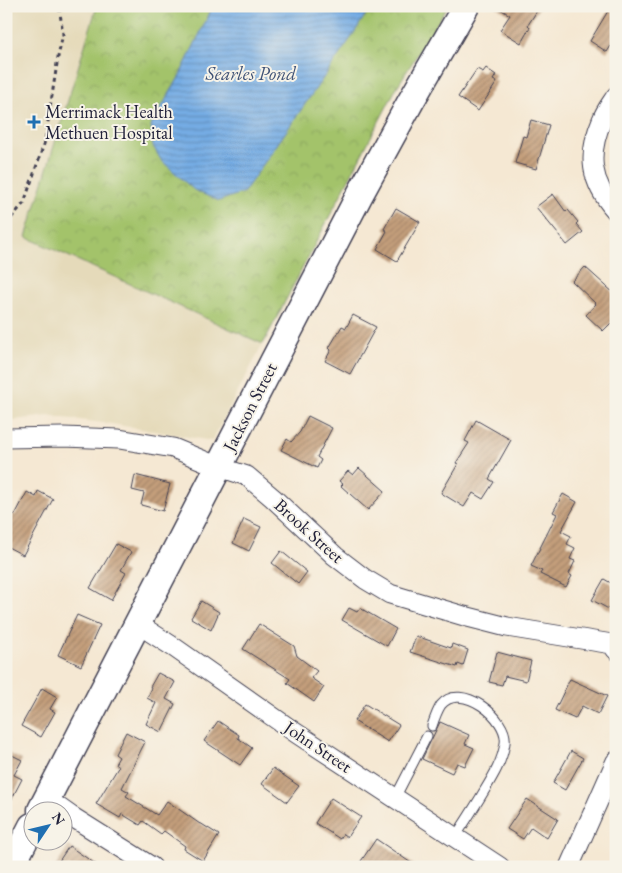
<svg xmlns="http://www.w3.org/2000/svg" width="622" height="873" viewBox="0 0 622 873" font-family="'EB Garamond',serif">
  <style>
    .built { fill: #e5daba }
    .park { fill: url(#park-crowns); stroke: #627253 }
    .water { fill: url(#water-rules); stroke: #4c6790 }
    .building { fill: url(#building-hatch) }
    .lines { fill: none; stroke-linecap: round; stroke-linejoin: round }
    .lane-casing { stroke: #424052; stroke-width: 11 }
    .street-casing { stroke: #424052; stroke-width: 21 }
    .secondary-casing { stroke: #424052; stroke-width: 29 }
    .path { stroke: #424052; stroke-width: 3; stroke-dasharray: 4 4; stroke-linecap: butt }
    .lane { stroke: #fff; stroke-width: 9 }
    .street { stroke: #fff; stroke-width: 19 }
    .secondary { stroke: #fff; stroke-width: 26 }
    .poi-dot { fill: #1f6fb2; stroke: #f7f3e8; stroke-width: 2 }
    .labels { text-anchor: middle; stroke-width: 4; stroke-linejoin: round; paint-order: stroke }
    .poi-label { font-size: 18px; fill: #22223b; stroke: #f7f3e8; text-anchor: start }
    .street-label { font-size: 18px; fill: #22223b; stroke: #f7f3e8 }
    .water-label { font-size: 19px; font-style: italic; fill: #3f5276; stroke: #f7f3e8 }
  </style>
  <defs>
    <pattern id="park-crowns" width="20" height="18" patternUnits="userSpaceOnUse" patternTransform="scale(1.25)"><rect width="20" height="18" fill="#a3c36b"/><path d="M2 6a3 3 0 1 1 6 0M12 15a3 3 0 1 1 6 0" fill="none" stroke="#8ca75e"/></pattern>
    <pattern id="water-rules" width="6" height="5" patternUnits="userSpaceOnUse" patternTransform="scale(1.25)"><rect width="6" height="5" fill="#75ace4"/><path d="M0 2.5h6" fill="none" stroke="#608cba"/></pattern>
    <pattern id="building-hatch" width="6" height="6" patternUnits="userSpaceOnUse" patternTransform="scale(1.25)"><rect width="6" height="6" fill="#c49f7b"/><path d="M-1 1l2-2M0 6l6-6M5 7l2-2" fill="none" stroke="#9f8166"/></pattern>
  </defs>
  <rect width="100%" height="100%" fill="#f7f3e8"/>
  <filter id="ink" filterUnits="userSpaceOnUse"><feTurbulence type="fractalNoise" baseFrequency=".02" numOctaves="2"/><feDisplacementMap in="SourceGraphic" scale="10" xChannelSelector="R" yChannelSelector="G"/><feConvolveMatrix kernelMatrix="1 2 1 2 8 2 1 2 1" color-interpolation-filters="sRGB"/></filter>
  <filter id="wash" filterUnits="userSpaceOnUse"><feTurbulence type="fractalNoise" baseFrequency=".0096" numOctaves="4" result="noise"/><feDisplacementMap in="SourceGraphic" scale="20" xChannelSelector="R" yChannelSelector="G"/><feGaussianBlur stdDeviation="1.12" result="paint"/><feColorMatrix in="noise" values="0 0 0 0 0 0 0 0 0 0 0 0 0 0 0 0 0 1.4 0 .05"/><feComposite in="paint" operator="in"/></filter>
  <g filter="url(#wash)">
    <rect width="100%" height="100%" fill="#f5e8d3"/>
    <!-- built -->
    <path class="built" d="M6,6H97L27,237L263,344L212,441L112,424L48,416L6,421Z"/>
    <!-- park -->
    <path class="park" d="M97,6H448L397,87L263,344L26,237Z"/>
    <!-- water -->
    <path class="water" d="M213,6H371L351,38L244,192L219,201L194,190L161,160L153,146L151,125L178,79Z"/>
    <g id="blocks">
      <!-- building -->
      <g class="building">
        <path d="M495,6H540L528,25L530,27L521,43L500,30L510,15Z"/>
        <path d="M611,6H616V38L607,52L590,41Z"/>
        <path d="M486,68L496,75L493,80L497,82L478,111L458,97L477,69L483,72Z"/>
        <path d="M531,120L549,125L536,169L515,163L523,136L526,137Z"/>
        <path d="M553,194L566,212L568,210L578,222L576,224L583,232L567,245L536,207Z"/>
        <path d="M396,208L420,222L397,261L377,249L387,231L384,229Z"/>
        <path d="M585,267L616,295V318L603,331L586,315L596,304L572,281Z"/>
        <path d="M353,315L376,327L350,374L325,361L331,350L329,348L342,326L346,328Z"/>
        <path d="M308,416L332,428L317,457L321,460L317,468L281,450L287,439L291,442L300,432Z"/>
        <path d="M476,420L511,440L489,479L494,482L483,499L473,493L464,507L441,493L458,464L456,463L469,443L465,441Z"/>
        <path d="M359,468L385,491L368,510L341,486L343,484L339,481L348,471L353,475Z"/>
        <path d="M135,475L170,484L163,511L141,505L144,493L132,490Z"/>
        <path d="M38,491L53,499L23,555L6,546V522L11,512L15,515L27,492L36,497Z"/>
        <path d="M563,494L577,502L561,531L571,536L567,544L575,548L570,559L575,561L569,574L572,576L566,587L540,574L542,571L531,566L557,514L553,512Z"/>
        <path d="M244,519L261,527L249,551L233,543Z"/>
        <path d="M116,544L131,552L121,570L126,573L111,600L90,588Z"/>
        <path d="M281,551L307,572L298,584L272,563Z"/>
        <path d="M604,579L616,586V613L592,600Z"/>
        <path d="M201,601L219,612L211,630L191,618Z"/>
        <path d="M349,608L357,612L360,608L396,629L387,646L342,620Z"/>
        <path d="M77,615L100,625L81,666L58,655Z"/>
        <path d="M259,624L294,646L297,656L317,671L311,678L324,687L314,702L287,683L290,679L243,649Z"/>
        <path d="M416,636L451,648L452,644L468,650L463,666L458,664L457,667L410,652Z"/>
        <path d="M497,652L531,661L526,681L505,676L502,685L489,682Z"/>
        <path d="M158,673L175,682L166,699L175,704L161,732L146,724L156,703L147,698L152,688L150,687Z"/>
        <path d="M570,679L607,696L598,714L582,706L575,719L555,710Z"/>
        <path d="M42,688L57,697L50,709L55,712L41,737L21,726Z"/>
        <path d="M365,704L399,725L388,742L354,721Z"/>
        <path d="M218,721L239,735L238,738L252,748L240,765L204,741Z"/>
        <path d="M440,722L469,735L465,744L474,748L465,766L457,763L452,773L422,759Z"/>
        <path d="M126,732L145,742L122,788L129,792L126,796L157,815L167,801L200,824V823L219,835L203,861L184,849L185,846L164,831L161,834L143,821L140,825L122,814L120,818L96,804L119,766L115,764L119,757L115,754Z"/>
        <path d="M571,751L583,758L565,790L553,783Z"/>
        <path d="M6,752L22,760L14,775L22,779L6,810Z"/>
        <path d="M273,768L299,786L287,802L262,784Z"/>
        <path d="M331,798L361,817L347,837L343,834L340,839L315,823Z"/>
        <path d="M527,799L558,819L547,838L531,827L523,839L507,829Z"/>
        <path d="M376,839L417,867H357Z"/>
        <path d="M69,846L100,867H55Z"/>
      </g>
    </g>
  </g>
  <g filter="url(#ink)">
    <use href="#blocks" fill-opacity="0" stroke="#424052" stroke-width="1"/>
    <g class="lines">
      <defs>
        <g id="lane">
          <path d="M432,726C434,720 437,711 441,705C460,681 509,718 505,743C502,764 490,781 480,798C472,811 464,824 455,837"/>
          <path d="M395,798L427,736"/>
        </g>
        <g id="street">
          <path d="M616,96C611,104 605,111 602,120C587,155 590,182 616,211"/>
          <path d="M6,438L63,437L119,439L173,448L219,467L247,476L273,498L335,556L365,579L390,594L464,616L507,627L612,644L616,650"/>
          <path d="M138,624L175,648L296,733L500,867"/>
          <path d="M47,799L71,816L152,867"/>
          <path d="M569,867L616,761"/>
        </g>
        <g id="secondary">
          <path d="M41,810L359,196L411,101L466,6"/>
          <path d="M11,867L32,826"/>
        </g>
      </defs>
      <!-- lane casing -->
      <use href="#lane" class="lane-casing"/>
      <!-- street casing -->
      <use href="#street" class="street-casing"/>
      <!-- secondary casing -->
      <use href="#secondary" class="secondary-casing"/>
      <!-- path -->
      <path class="path" d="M6,224L24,203L45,141L58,57L63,34L59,6"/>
      <!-- lane -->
      <use href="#lane" class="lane"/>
      <!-- street -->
      <use href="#street" class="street"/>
      <!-- secondary -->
      <use href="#secondary" class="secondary"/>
    </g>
  </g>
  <!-- markers -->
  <path class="poi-dot" d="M31.5 114.5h5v5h5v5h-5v5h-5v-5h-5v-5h5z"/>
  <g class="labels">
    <!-- poi labels -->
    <g class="poi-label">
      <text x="45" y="118">Merrimack Health<tspan x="45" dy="21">Methuen Hospital</tspan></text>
    </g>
    <!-- street labels -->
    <g class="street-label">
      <text transform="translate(250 407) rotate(-63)" y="6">Jackson Street</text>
      <text transform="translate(309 531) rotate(42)" y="6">Brook Street</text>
      <text transform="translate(318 747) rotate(34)" y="6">John Street</text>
    </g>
    <!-- water labels -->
    <g class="water-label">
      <text x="251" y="80">Searles Pond</text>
    </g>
  </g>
  <!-- margin -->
  <rect width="622" height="873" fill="none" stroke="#f7f3e8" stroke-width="25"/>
  <!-- north arrow -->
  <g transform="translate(48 826) rotate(55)"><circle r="24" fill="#f7f3e8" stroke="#a29fa3"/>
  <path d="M0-4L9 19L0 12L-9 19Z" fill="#1f6fb2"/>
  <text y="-8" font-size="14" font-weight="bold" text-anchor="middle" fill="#22223b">N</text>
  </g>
</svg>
